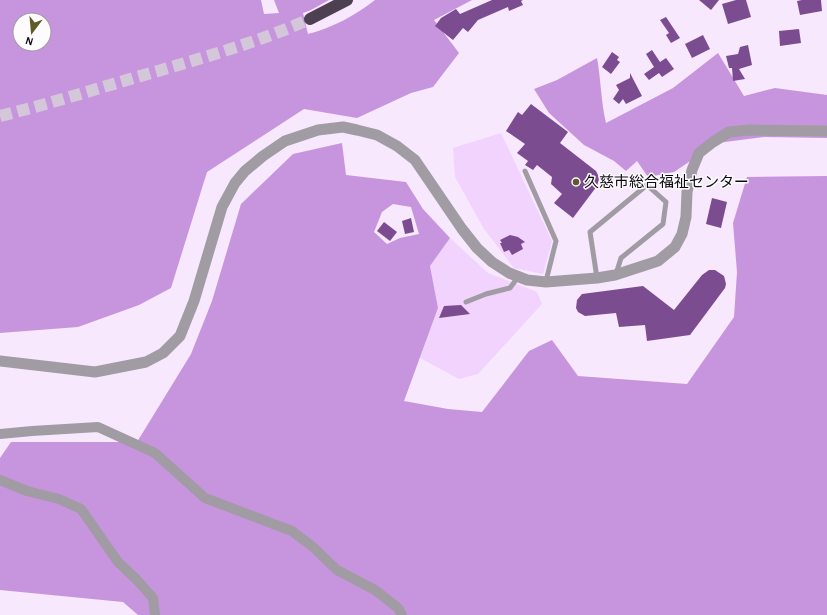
<svg xmlns="http://www.w3.org/2000/svg" width="827" height="615" viewBox="0 0 827 615" font-family="'Alegreya Sans','Noto Sans JP',sans-serif">
  <style>
    .green { fill: #f1d3fe }
    .forest { fill: #c794de; fill-rule: evenodd }
    .building { fill: #7c4c91 }
    .lines { fill: none; stroke-linecap: round; stroke-linejoin: round }
    .motorway-tunnel { stroke: #d4c7da; stroke-width: 12; stroke-dasharray: 12 6; stroke-linecap: butt }
    .service { stroke: #a19ba4; stroke-width: 5 }
    .minor { stroke: #a19ba4; stroke-width: 10 }
    .tertiary { stroke: #a19ba4; stroke-width: 11 }
    .motorway { stroke: #4c4051; stroke-width: 12 }
    .poi-dot { fill: #5f5b28; stroke: #fefbff; stroke-width: 1.5 }
    .labels { text-anchor: middle; stroke-width: 3; stroke-linejoin: round; paint-order: stroke }
    .poi-label { font-size: 15px; fill: #0e0a11; stroke: #fefbff; text-anchor: start }
  </style>
  <rect width="100%" height="100%" fill="#f7e8fe"/>
  <!-- green -->
  <g class="green">
    <path d="M501,133L552,241L543,274L514,268L484,229L455,177L453,148Z"/>
    <path d="M450,238L488,273L537,292L542,304L478,374L459,379L420,358L438,308L430,266Z"/>
  </g>
  <!-- forest -->
  <g class="forest">
    <path d="M0,0H261L264,14L279,13L274,0H329L311,10L303,13L308,34C332,28 356,15 375,0H472L434,20L459,53L433,87L411,93L357,118L304,109L207,172L171,288L139,305L78,327L0,333ZM20,20H44V44H20Z"/>
    <path d="M718,53L744,96L775,88L827,95V138L764,137L717,143L674,172L648,177L637,161L626,171L614,161L584,145L549,113L534,89L557,80L597,58C601,80 601,102 606,123L673,88Z"/>
    <path d="M342,143L346,175L406,182L423,209L450,238L430,266L438,308L404,401L448,409L482,412L529,351L552,340L578,376L687,384L734,317L737,272L733,223L747,177L827,176V615H138L123,602L0,590V458L11,442H137L191,354L212,301L241,204L293,154ZM393,204L411,207L419,234L400,238L387,244L374,232L382,212Z"/>
  </g>
  <!-- building -->
  <g class="building">
    <path d="M492,0H523L521,1L523,5L509,11L508,7L478,20L468,32L463,28L453,40L435,26L441,18L456,9L460,14Z"/>
    <path d="M699,0H719L711,10Z"/>
    <path d="M736,0H746L751,17L728,24L722,4Z"/>
    <path d="M802,0H821L822,11L800,15L797,1Z"/>
    <path d="M666,17L680,38L671,43L666,35L669,33L660,20Z"/>
    <path d="M799,29L801,43L780,46L779,31Z"/>
    <path d="M703,35L710,49L692,58L685,44Z"/>
    <path d="M748,45L752,65L739,69L745,79L733,81L732,68H729L726,56L738,54L740,47Z"/>
    <path d="M652,50L660,62L666,58L674,69L662,77L659,73L649,80L644,74L654,67L646,54Z"/>
    <path d="M612,52L619,57L617,60L620,62L611,74L602,67Z"/>
    <path d="M630,73L642,96L626,104L623,99L619,104L613,99L619,90L616,85L630,78Z"/>
    <path d="M531,104L568,132L560,143L596,171L598,175L599,179L597,186L573,218L554,203L562,194L551,184L552,177L537,165L533,170L525,165L528,161L517,153L525,144L506,131L518,112L522,115Z"/>
    <path d="M712,198L727,202L721,228L706,224Z"/>
    <path d="M411,218L414,232L405,234L402,221Z"/>
    <path d="M384,222L397,232L390,241L377,231Z"/>
    <path d="M510,235L518,237L525,242L521,244L523,249L512,255L509,250L504,252L500,243H502L500,240Z"/>
    <path d="M709,270H715L724,276L726,284L725,288L690,335L647,341L645,325L619,327L616,313L585,316L578,312L576,308L577,300L582,294L643,286L674,310L702,275Z"/>
    <path d="M461,305L470,314L439,318L444,306Z"/>
  </g>
  <g class="lines">
    <!-- motorway-tunnel -->
    <path class="motorway-tunnel" d="M0,116C53,103 105,86 158,71C209,56 261,41 310,19"/>
    <!-- service -->
    <g class="service">
      <path d="M525,171L556,241L546,281"/>
      <path d="M597,278L590,232L647,185L666,202L663,224L621,258L616,274"/>
      <path d="M466,302L486,294L510,288L518,277"/>
    </g>
    <!-- minor -->
    <g class="minor">
      <path d="M0,434L32,431L98,427L155,453L205,498L292,531L313,547L337,570L375,590L398,608L402,615"/>
      <path d="M0,480L27,491L59,499L81,509L118,562L137,580L153,598L155,615"/>
    </g>
    <!-- tertiary -->
    <path class="tertiary" d="M0,361L95,372L146,362L163,353L180,336L194,301L222,207L235,183L245,171L263,156L285,141L318,130L343,127L357,130L377,135L397,146L415,160L462,229L477,248L492,262L509,273L527,280L546,282L597,278L615,275L658,261L675,247L682,234L686,217L687,192L692,170L699,153L713,142L729,132L750,130L827,131"/>
    <!-- motorway -->
    <path class="motorway" d="M310,19L347,0"/>
  </g>
  <!-- markers -->
  <circle class="poi-dot" cx="576" cy="182" r="4"/>
  <g class="labels">
    <!-- poi labels -->
    <g class="poi-label">
      <text x="584" y="187">久慈市総合福祉センター</text>
    </g>
  </g>
  <!-- north arrow -->
  <g transform="translate(32 32) rotate(196)"><circle r="19" fill="#fefbff" stroke="#9e9ba0"/>
  <path d="M0-3L7 15L0 10L-7 15Z" fill="#5f5b28"/>
  <text y="-6" font-size="11" font-weight="bold" text-anchor="middle" fill="#0e0a11">N</text>
  </g>
</svg>
